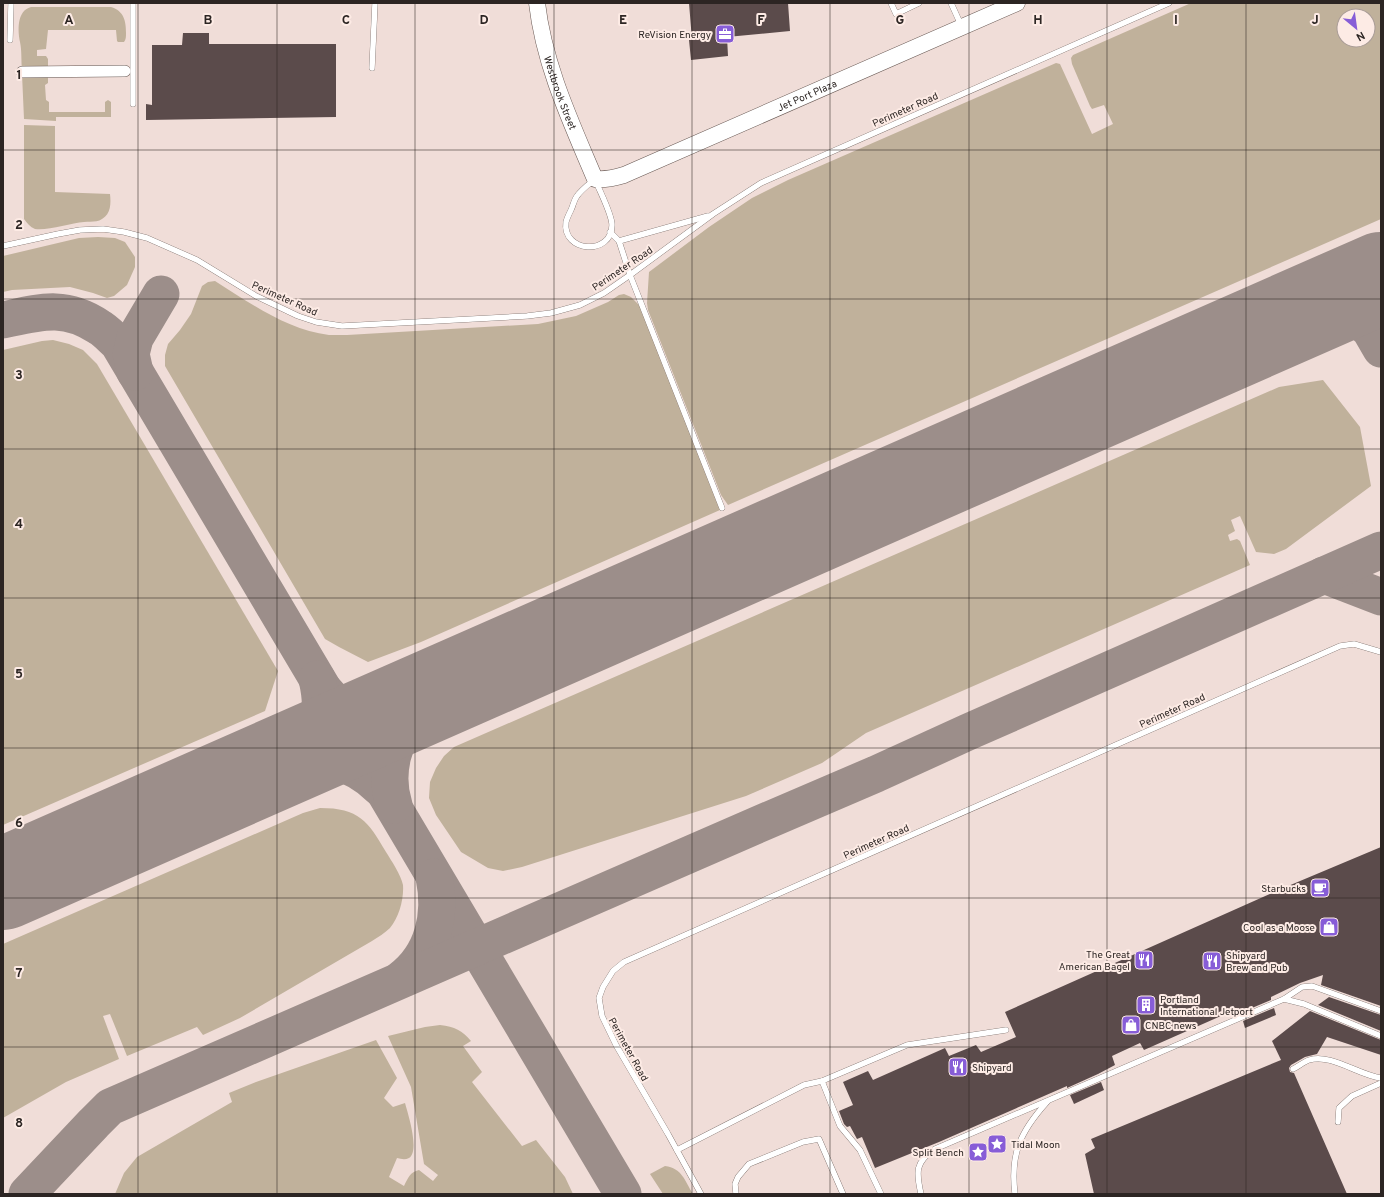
<svg xmlns="http://www.w3.org/2000/svg" width="1384" height="1197" viewBox="0 0 1384 1197" font-family="Overpass,sans-serif">
  <style>
    .green { fill: #c0b19b; fill-rule: evenodd }
    .lines { fill: none; stroke-linecap: round; stroke-linejoin: round }
    .taxiway { stroke: #9c8e8a; stroke-width: 37 }
    .runway { stroke: #9c8e8a; stroke-width: 92 }
    .building { fill: #5b4b4b }
    .lane-casing { stroke: #665752; stroke-width: 6 }
    .street-casing { stroke: #665752; stroke-width: 12 }
    .secondary-casing { stroke: #665752; stroke-width: 17 }
    .lane { stroke: #fff; stroke-width: 5.5 }
    .street { stroke: #fff; stroke-width: 11 }
    .secondary { stroke: #fff; stroke-width: 16 }
    .grid { fill: none; stroke: #2c2523; stroke-width: 1; stroke-opacity: 0.55 }
    .labels { text-anchor: middle; stroke-width: 4; stroke-linejoin: round; paint-order: stroke }
    .poi-label { font-size: 10px; fill: #2c2523; stroke: #fdebe5; text-anchor: end }
    .street-label { font-size: 10px; fill: #2c2523; stroke: #fdebe5 }
    .grid-label { font-size: 13px; text-anchor: middle; font-weight: bold; fill: #2c2523; stroke: #fdebe5; stroke-width: 4; stroke-linejoin: round; paint-order: stroke }
  </style>
  <rect width="100%" height="100%" fill="#f0ddd8"/>
  <!-- green -->
  <g class="green">
    <path d="M1191,3H1381V219L728,505L721,495L648,310L647,303L649,272L709,227L752,198L788,180L1056,63L1060,64L1092,134L1113,124L1104,105L1092,109L1090,106L1072,64L1071,58L1073,55ZM1344,16H1368V40H1344Z"/>
    <path d="M31,7H111C124,11 126,21 126,33C126,37 126,39 124,42H118L117,41L116,30H48L46,49L37,50V56H46L48,59V69L22,70C21,61 22,51 20,42C18,32 16,11 31,7Z"/>
    <path d="M22,74H48V83L45,85L46,100L49,102V112H105V102L108,100L111,102V117H56V121L24,119Z"/>
    <path d="M24,125L55,126V192L110,194C111,203 111,214 102,219C97,223 90,221 84,222C71,223 47,231 35,229C30,227 27,223 24,219Z"/>
    <path d="M98,237L115,238L125,242L135,257V267L127,285L114,296L107,298L93,293L70,287L12,290L3,292V256L79,238Z"/>
    <path d="M215,281C250,303 287,330 329,335C335,335 341,335 347,335L538,324L576,316L608,302L619,295L624,294L631,297L640,306L720,510L421,642L368,662L339,647L325,639L165,366V355L168,344L180,330L191,314L202,286L208,282Z"/>
    <path d="M53,340L69,344L83,350L97,364L278,671L265,711L3,825V350L42,341Z"/>
    <path d="M1323,380L1360,427L1371,486L1286,549L1274,554L1256,552L1240,516L1231,520L1235,531L1228,535L1230,541L1237,539L1240,541L1250,565L866,733L822,763L746,796L522,867L503,871L488,868L461,852L436,815L429,798L430,782L436,768L444,756L454,747L1279,387Z"/>
    <path d="M320,808C359,808 368,821 386,852C391,860 401,875 403,885C404,899 399,917 390,928C385,933 378,937 372,941L240,1018L203,1035L197,1027L127,1056L110,1014L103,1016L119,1059L66,1082L3,1118V944L303,813Z"/>
    <path d="M440,1025C455,1027 462,1030 471,1041L463,1046L482,1072L472,1082L522,1146L536,1140L565,1177L573,1194H115L124,1173L137,1157L232,1102L229,1093L256,1082L376,1040L397,1078L384,1098L393,1107L405,1103C408,1114 420,1151 409,1158C405,1160 401,1159 397,1158L389,1177L404,1186C408,1178 410,1172 419,1170L433,1181L438,1175L424,1164L411,1087L388,1036L425,1027Z"/>
    <path d="M665,1166C682,1168 685,1181 693,1194H663L650,1174Z"/>
  </g>
  <g class="lines">
    <!-- taxiway -->
    <g class="taxiway">
      <path d="M1303,313L1332,309L1352,314L1370,330L1381,349"/>
      <path d="M3,320C40,312 65,304 99,327C106,331 112,338 118,343L623,1194"/>
      <path d="M135,372L131,354L135,338L161,294"/>
      <path d="M1324,575L1381,597"/>
      <path d="M325,691C338,708 363,717 384,713C391,712 398,709 405,707"/>
      <path d="M280,762C320,758 349,757 380,788"/>
      <path d="M280,762C315,739 327,722 317,679"/>
      <path d="M394,805C384,773 393,737 417,712C426,703 436,697 446,689"/>
      <path d="M401,979C433,955 442,915 434,877"/>
      <path d="M27,1194L94,1123L110,1107L757,825L876,774L968,732L1381,550"/>
    </g>
    <!-- runway -->
    <path class="runway" d="M3,884L1381,278"/>
  </g>
  <!-- building -->
  <g class="building">
    <path d="M689,3H788L790,31L727,37L728,56L691,60L689,40H692Z"/>
    <path d="M183,33H209V44H336V117L146,120V104L152,105V45H182Z"/>
    <path d="M1381,847V1006L1321,985L1323,975L1300,983L1271,997V1000L1240,1013L1239,1008L1144,1050L1140,1043L1112,1056L1115,1065L1098,1074L1067,1088V1086L939,1142L875,1168L862,1137L857,1139L850,1126L847,1127L844,1124L839,1111L853,1105L843,1082L868,1071L873,1080L945,1048L949,1056L976,1045L981,1052L1016,1037L1005,1012L1281,889Z"/>
    <path d="M1329,997L1381,1015V1031L1318,1005Z"/>
    <path d="M1274,1008L1276,1015L1245,1028L1243,1021Z"/>
    <path d="M1310,1011L1381,1040V1055L1327,1037L1317,1054L1305,1057L1291,1065L1289,1068L1290,1072L1294,1073L1347,1194H1094L1085,1154L1095,1148L1091,1139L1281,1060L1272,1041Z"/>
    <path d="M1101,1082L1104,1090L1074,1104L1070,1095Z"/>
  </g>
  <g class="lines">
    <defs>
      <g id="lane">
        <path d="M891,3L896,14L919,3"/>
        <path d="M951,3L961,25"/>
        <path d="M10,40L11,3"/>
        <path d="M372,68L375,3"/>
        <path d="M133,104V3"/>
        <path d="M595,179C599,190 612,214 612,225C612,256 562,253 566,222C567,218 569,214 571,210C573,206 574,200 577,196C581,190 589,184 595,179Z"/>
        <path d="M610,232L619,241L630,275L722,508"/>
        <path d="M619,241L708,216"/>
        <path d="M3,246L58,234L80,230L103,229L124,232L147,238L197,260L256,296L298,316L316,322L342,326L527,316L551,313L580,305L604,293L630,275L713,214L761,183L1169,3"/>
        <path d="M1284,999L1304,1004L1381,1036"/>
        <path d="M1293,1069C1298,1067 1303,1062 1309,1060C1331,1053 1358,1075 1381,1078"/>
        <path d="M822,1081L840,1126L860,1150L881,1194"/>
        <path d="M1338,1122L1339,1108L1352,1096L1381,1083"/>
        <path d="M677,1150L804,1085L822,1081L907,1045L1006,1030"/>
        <path d="M701,1194L668,1134L616,1045L602,1016L599,998L603,987L613,971L624,962L1340,646L1354,644L1381,652"/>
        <path d="M736,1194L735,1184L738,1177L749,1164L803,1142L819,1139L843,1194"/>
        <path d="M921,1194C916,1172 915,1162 935,1149L1284,999L1302,987L1312,986L1381,1011"/>
        <path d="M1015,1194C1010,1154 1020,1132 1047,1102"/>
      </g>
      <path id="street" d="M22,72L125,71"/>
      <g id="secondary">
        <path id="s1" d="M537,3C544,65 571,122 595,179C605,180 614,178 624,175L1017,3"/>
      </g>
    </defs>
    <!-- lane casing -->
    <use href="#lane" class="lane-casing"/>
    <!-- street casing -->
    <use href="#street" class="street-casing"/>
    <!-- secondary casing -->
    <use href="#secondary" class="secondary-casing"/>
    <!-- lane -->
    <use href="#lane" class="lane"/>
    <!-- street -->
    <use href="#street" class="street"/>
    <!-- secondary -->
    <use href="#secondary" class="secondary"/>
  </g>
  <!-- grid -->
  <path class="grid" d="M138,3V1194M277,3V1194M415,3V1194M554,3V1194M692,3V1194M830,3V1194M969,3V1194M1107,3V1194M1246,3V1194M3,150H1381M3,299H1381M3,449H1381M3,598H1381M3,748H1381M3,898H1381M3,1047H1381"/>
  <!-- icons -->
  <defs>
    <symbol id="office-square" viewBox="-11 -11 22 22"><rect x="-9" y="-9" width="18" height="18" rx="4" fill="#875dd7" stroke="#fdebe5"/><path d="M-6-3h4V-5.5h4V-3h4V5H-6ZM-1-4.5V-3h2v-1.5ZM-6 0V1H6V0Z" fill="#fff"/></symbol>
    <symbol id="cafe-square" viewBox="-11 -11 22 22"><rect x="-9" y="-9" width="18" height="18" rx="4" fill="#875dd7" stroke="#fdebe5"/><path d="M-5.5-4.5H6V0H3Q3 3.5 0 3.5H-2.5Q-5.5 3.5-5.5 0ZM3-3.2v2h1.7v-2ZM-6 4.5H4V6H-6Z" fill="#fff"/></symbol>
    <symbol id="shop-square" viewBox="-11 -11 22 22"><rect x="-9" y="-9" width="18" height="18" rx="4" fill="#875dd7" stroke="#fdebe5"/><path d="M-5-2.5h2.3a2.7 3.5 0 0 1 5.4 0H5L5.5 6h-11ZM-1.5-2.5h3a1.5 2.3 0 0 0-3 0Z" fill="#fff"/></symbol>
    <symbol id="restaurant-square" viewBox="-11 -11 22 22"><rect x="-9" y="-9" width="18" height="18" rx="4" fill="#875dd7" stroke="#fdebe5"/><path d="M-5-6h1v4h1v-4h1v4h1v-4h1v5L-1.5 .5V6h-2V.5L-5-1ZM5-6V6H3V1.5H1.5Q1.5-4 5-6Z" fill="#fff"/></symbol>
    <symbol id="building-square" viewBox="-11 -11 22 22"><rect x="-9" y="-9" width="18" height="18" rx="4" fill="#875dd7" stroke="#fdebe5"/><path d="M-4-6H4V6H1V3H-1V6H-4ZM-2.5-4.3h1.7v1.8h-1.7ZM.8-4.3h1.7v1.8H.8ZM-2.5-1h1.7V.8h-1.7ZM.8-1h1.7V.8H.8Z" fill="#fff"/></symbol>
    <symbol id="sight-square" viewBox="-11 -11 22 22"><rect x="-9" y="-9" width="18" height="18" rx="4" fill="#875dd7" stroke="#fdebe5"/><path d="M0-6L1.8-2.2L6-1.7L2.9 1.2L3.7 5.4L0 3.3L-3.7 5.4L-2.9 1.2L-6-1.7L-1.8-2.2Z" fill="#fff"/></symbol>
  </defs>
  <g fill-rule="evenodd">
    <use href="#office-square" x="714" y="23" width="22" height="22"/>
    <use href="#cafe-square" x="1309" y="877" width="22" height="22"/>
    <use href="#shop-square" x="1318" y="916" width="22" height="22"/>
    <use href="#restaurant-square" x="1133" y="949" width="22" height="22"/>
    <use href="#restaurant-square" x="1201" y="950" width="22" height="22"/>
    <use href="#building-square" x="1135" y="994" width="22" height="22"/>
    <use href="#shop-square" x="1120" y="1014" width="22" height="22"/>
    <use href="#restaurant-square" x="947" y="1056" width="22" height="22"/>
    <use href="#sight-square" x="986" y="1133" width="22" height="22"/>
    <use href="#sight-square" x="967" y="1141" width="22" height="22"/>
  </g>
  <g class="labels">
    <!-- poi labels -->
    <g class="poi-label">
      <text x="711" y="38">ReVision Energy</text>
      <text x="1306" y="892">Starbucks</text>
      <text x="1315" y="931">Cool as a Moose</text>
      <text x="1130" y="958">The Great<tspan x="1130" dy="12">American Bagel</tspan></text>
      <text x="1226" y="959" text-anchor="start">Shipyard<tspan x="1226" dy="12">Brew and Pub</tspan></text>
      <text x="1160" y="1003" text-anchor="start">Portland<tspan x="1160" dy="12">International Jetport</tspan></text>
      <text x="1145" y="1029" text-anchor="start">CNBC news</text>
      <text x="972" y="1071" text-anchor="start">Shipyard</text>
      <text x="1011" y="1148" text-anchor="start">Tidal Moon</text>
      <text x="964" y="1156">Split Bench</text>
    </g>
    <!-- street labels -->
    <g class="street-label">
      <text dy="4" stroke="none"><textPath href="#s1" startOffset="93">Westbrook Street</textPath></text>
      <text dy="4" stroke="none"><textPath href="#s1" startOffset="415">Jet Port Plaza</textPath></text>
      <text transform="translate(905 109) rotate(-24)" y="4">Perimeter Road</text>
      <text transform="translate(622 268) rotate(-34)" y="4">Perimeter Road</text>
      <text transform="translate(285 298) rotate(24)" y="4">Perimeter Road</text>
      <text transform="translate(1172 710) rotate(-24)" y="4">Perimeter Road</text>
      <text transform="translate(876 841) rotate(-24)" y="4">Perimeter Road</text>
      <text transform="translate(629 1049) rotate(61)" y="4">Perimeter Road</text>
    </g>
  </g>
  <g class="grid-label">
    <text x="69" y="24">A</text>
    <text x="208" y="24">B</text>
    <text x="346" y="24">C</text>
    <text x="484" y="24">D</text>
    <text x="623" y="24">E</text>
    <text x="761" y="24">F</text>
    <text x="900" y="24">G</text>
    <text x="1038" y="24">H</text>
    <text x="1176" y="24">I</text>
    <text x="1315" y="24">J</text>
    <text x="19" y="79">1</text>
    <text x="19" y="229">2</text>
    <text x="19" y="379">3</text>
    <text x="19" y="528">4</text>
    <text x="19" y="678">5</text>
    <text x="19" y="827">6</text>
    <text x="19" y="977">7</text>
    <text x="19" y="1127">8</text>
  </g>
  <!-- border -->
  <rect width="1384" height="1197" fill="none" stroke="#2c2523" stroke-width="8"/>
  <!-- north arrow -->
  <g transform="translate(1356 28) rotate(151)"><circle r="19" fill="#fdebe5" stroke="#a99c97"/>
  <path d="M0-3L7 15L0 10L-7 15Z" fill="#875dd7"/>
  <text y="-6" font-size="11" font-weight="bold" text-anchor="middle" fill="#2c2523">N</text>
  </g>
</svg>
